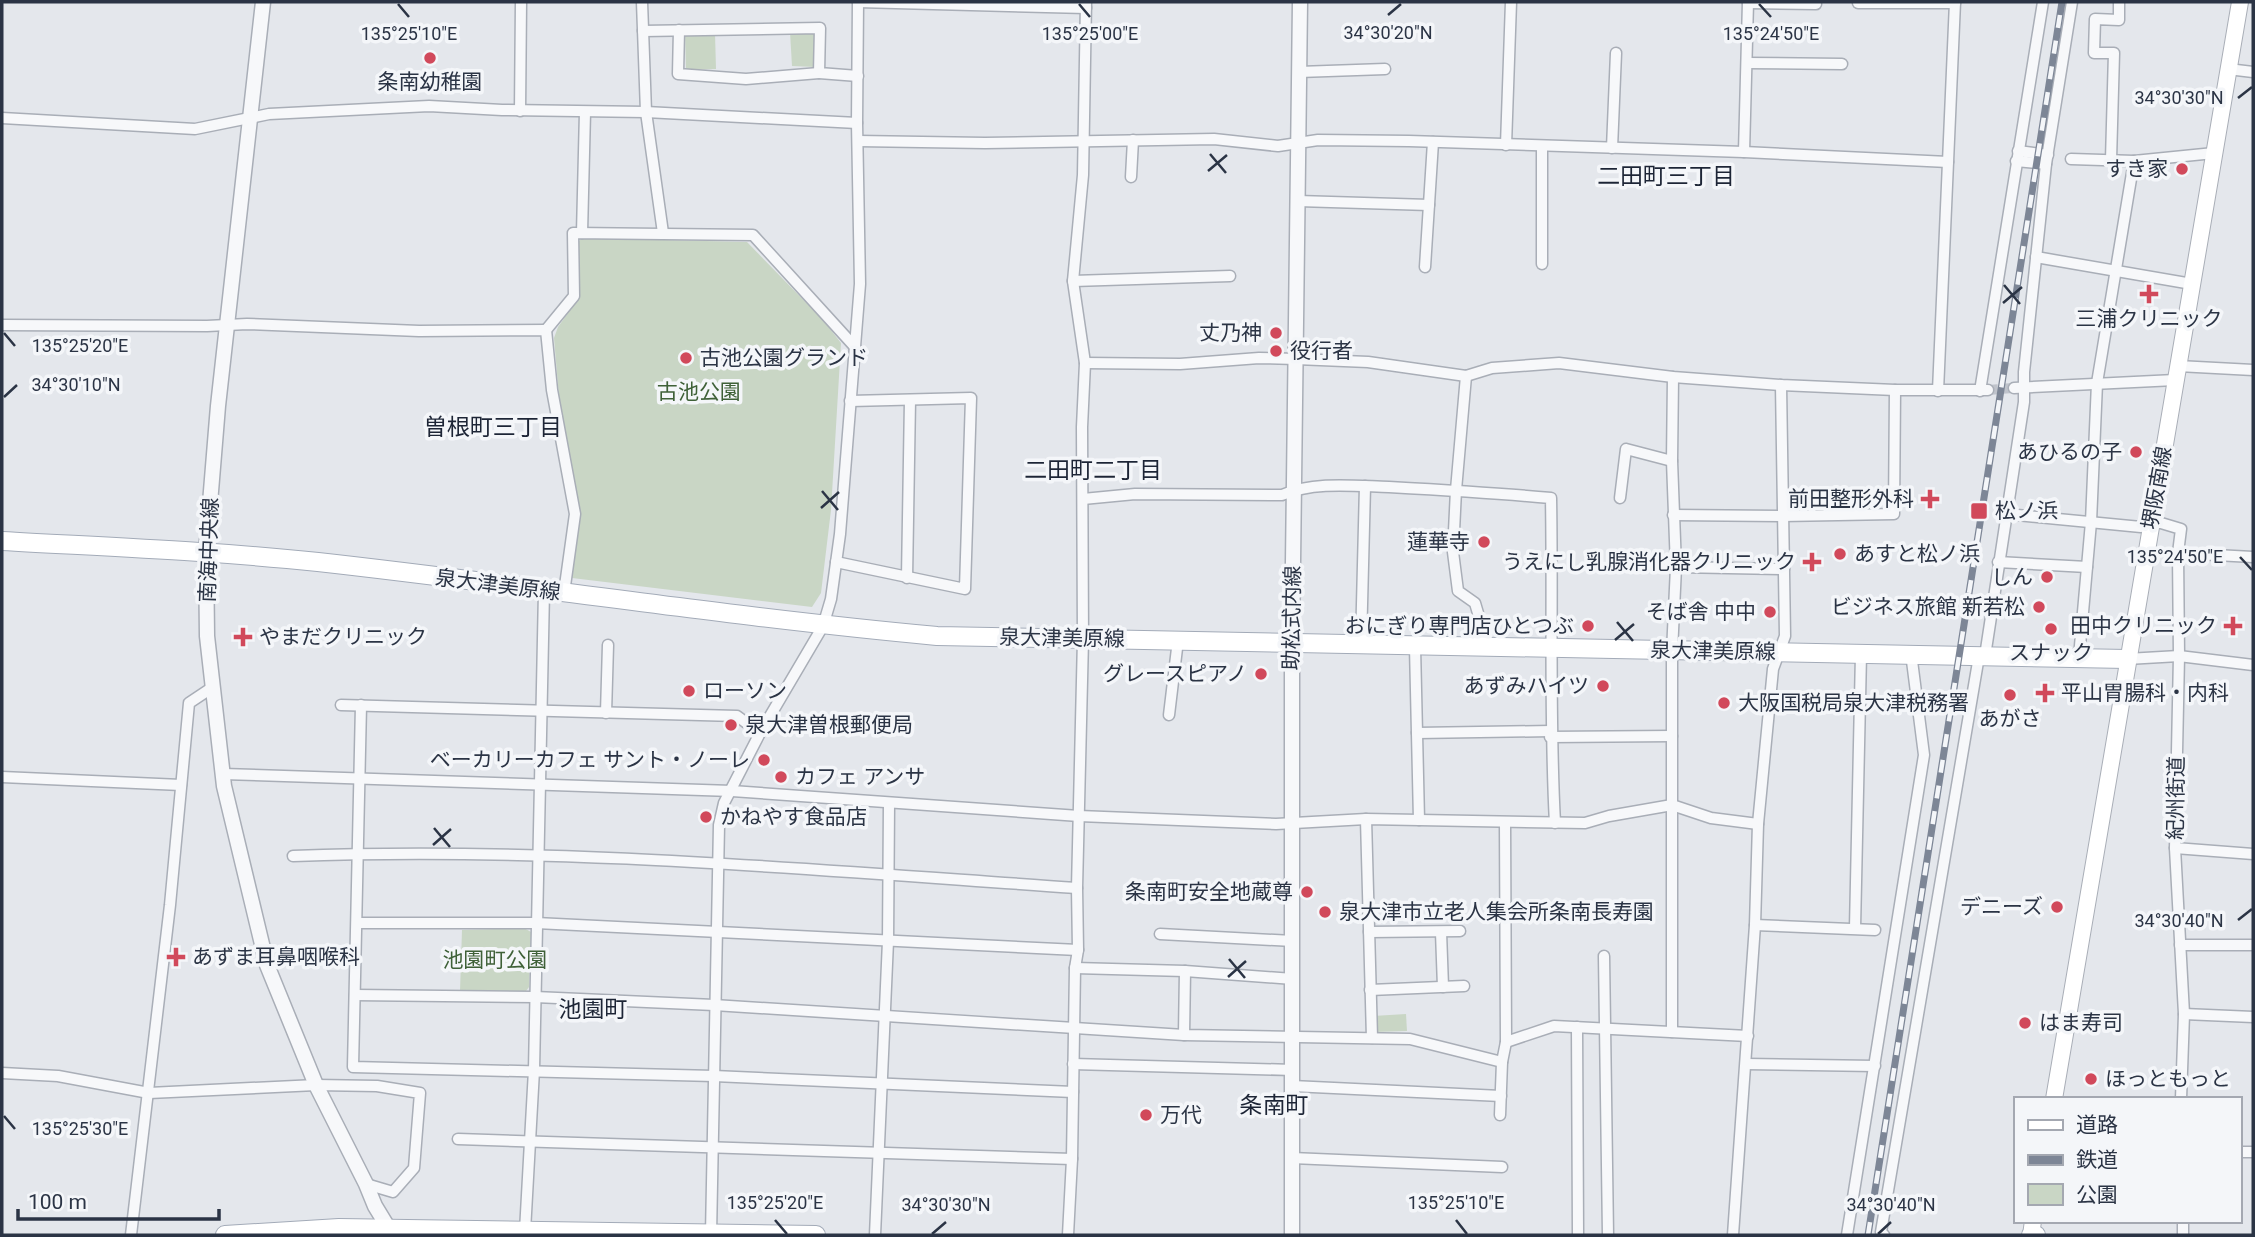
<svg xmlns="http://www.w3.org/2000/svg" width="2255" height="1237" viewBox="0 0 2255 1237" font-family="Roboto,'Noto Sans JP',sans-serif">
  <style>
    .green { fill: #c9d6c5 }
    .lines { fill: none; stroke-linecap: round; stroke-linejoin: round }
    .minor-tunnel { stroke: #bfc3cb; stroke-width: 10; stroke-dasharray: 10 5; stroke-linecap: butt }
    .minor-casing { stroke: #a9aeb7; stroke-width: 13 }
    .tertiary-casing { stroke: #a9aeb7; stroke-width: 17 }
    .secondary-casing { stroke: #a9aeb7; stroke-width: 18 }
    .primary-casing { stroke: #a3abb8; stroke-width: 20 }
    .minor { stroke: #f7f8fa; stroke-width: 10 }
    .tertiary { stroke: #f7f8fa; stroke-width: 14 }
    .secondary { stroke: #fff; stroke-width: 16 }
    .primary { stroke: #fff; stroke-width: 18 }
    .rail-casing { stroke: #7d8696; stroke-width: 7 }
    .rail { stroke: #f4f6f9; stroke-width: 4.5; stroke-dasharray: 13; stroke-linecap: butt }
    .ticks { fill: none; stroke: #2b3445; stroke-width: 2.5 }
    .poi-dot { fill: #d1495b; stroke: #f4f6f9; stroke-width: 2.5 }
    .labels { text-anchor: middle; stroke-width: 7; stroke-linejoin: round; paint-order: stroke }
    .poi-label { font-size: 21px; fill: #2b3445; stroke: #f4f6f9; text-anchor: end }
    .park-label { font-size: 21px; fill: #3f6138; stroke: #f4f6f9 }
    .street-label { font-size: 21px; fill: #2b3445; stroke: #f4f6f9 }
    .neighbourhood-label { font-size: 23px; fill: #1d2536; stroke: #f4f6f9 }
    .ticks-label { font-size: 18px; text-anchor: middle; fill: #2b3445; stroke: #f4f6f9; stroke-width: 7; stroke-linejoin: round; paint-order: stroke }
  </style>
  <rect width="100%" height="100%" fill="#e4e7ec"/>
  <!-- green -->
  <g class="green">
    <path d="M685,32L715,33L716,69L686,70Z"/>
    <path d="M790,32H817L816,67L792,66Z"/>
    <path d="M582,238L747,242L823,320L841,343L831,510L821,593L812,607L572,578L580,514L559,397L554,338L558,327L578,299L579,241Z"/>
    <path d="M524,928L531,932L529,987L526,991H460L462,930Z"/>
    <path d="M1406,1014L1407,1031L1373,1032V1016Z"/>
  </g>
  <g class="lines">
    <!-- minor-tunnel -->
    <path class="minor-tunnel" d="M1988,390L2014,388"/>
    <defs>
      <g id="minor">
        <path d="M642,2L646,112L663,233"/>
        <path d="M858,2L1086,8"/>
        <path d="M1748,3L1816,4"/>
        <path d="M1858,3H1955"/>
        <path d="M679,30L678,74L746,79L819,73"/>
        <path d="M643,31L820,28L819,73L858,76"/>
        <path d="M1747,63L1842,64"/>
        <path d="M2228,69L2253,72"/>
        <path d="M1299,72L1385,69"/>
        <path d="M520,111L521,2"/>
        <path d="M2,118L195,129L269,114L429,106L502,110L646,112L857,123"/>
        <path d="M858,141L985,143L1214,139L1278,146L1318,140L1409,141L1744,152L1948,162"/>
        <path d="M1506,145L1511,2"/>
        <path d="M1612,148L1616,53"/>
        <path d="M2018,151L2048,155"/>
        <path d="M1744,152L1748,2"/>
        <path d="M2071,159L2134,161L2214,153"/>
        <path d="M2111,160L2114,53H2094L2095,19L2119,20V2"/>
        <path d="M2016,161L2046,164"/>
        <path d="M1131,177L1133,140"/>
        <path d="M1298,201L1429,205"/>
        <path d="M582,233L585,112"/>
        <path d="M2036,257L2192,284"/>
        <path d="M1542,264V146"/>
        <path d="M1425,267L1433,142"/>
        <path d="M1073,281L1230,276"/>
        <path d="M2,325L207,326L247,324L419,331L546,330L552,390L575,514L564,593"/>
        <path d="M546,330L574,296L573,233L753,235L855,347"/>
        <path d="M1085,363L1180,364L1259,358L1296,359L1368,362L1466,376L1492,368L1559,363L1673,377L1781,385L1895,390H1988"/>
        <path d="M2178,366L2253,370"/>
        <path d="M1466,376L1456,490L1453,552L1458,591L1475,603L1488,647"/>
        <path d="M2014,388L2175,380"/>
        <path d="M1938,391L1955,2"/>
        <path d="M1980,391L2043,2"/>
        <path d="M1620,498L1626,449L1672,461"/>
        <path d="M1083,499L1135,494L1282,495C1314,481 1355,486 1389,487C1443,490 1497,493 1551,498C1553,606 1549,715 1555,823"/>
        <path d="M2007,514L2141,527L2151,520L2181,529L2178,553L2179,656L2175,848L2184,1014L2181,1099"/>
        <path d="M1673,515L1782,516L1894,514L1895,390"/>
        <path d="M2178,553L2253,557"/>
        <path d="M836,562L965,589L971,398L850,401"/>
        <path d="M1998,562L2087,567"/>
        <path d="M1676,567L1784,569"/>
        <path d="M907,578L910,400"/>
        <path d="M1361,644L1365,486"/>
        <path d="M1415,647L1419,820"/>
        <path d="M1985,656L2024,402V372L2046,164L2072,2"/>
        <path d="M2079,657L2091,522L2097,383L2134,161"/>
        <path d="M2127,659L2179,656L2253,665"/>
        <path d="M341,705L737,716L760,733"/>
        <path d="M361,705L353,1067L714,1076L1073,1092"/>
        <path d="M606,713L608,645"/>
        <path d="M1169,715L1178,640"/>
        <path d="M1417,733L1551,731"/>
        <path d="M1550,737L1672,736"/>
        <path d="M223,774L732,791L1079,816L1276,824L1366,819L1585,823L1609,816L1672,805L1711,818L1758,824"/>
        <path d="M2,777L181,785"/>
        <path d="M1366,819L1372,1038"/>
        <path d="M2175,848L2253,854"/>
        <path d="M293,856C554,846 816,870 1077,888"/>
        <path d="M357,923H536L1078,950"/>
        <path d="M1755,925L1875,930"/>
        <path d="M1855,928L1861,654"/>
        <path d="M1369,932L1460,931"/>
        <path d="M1441,932L1443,987"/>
        <path d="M1160,934L1293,941"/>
        <path d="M2180,945H2253"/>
        <path d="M1604,956L1608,1235"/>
        <path d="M1075,968L1185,971L1293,979"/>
        <path d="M1370,990L1464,986"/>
        <path d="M355,995L535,997L714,1005L1184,1035L1410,1039L1502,1062"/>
        <path d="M2184,1014L2253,1017"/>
        <path d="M1577,1027L1578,1235"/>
        <path d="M1672,1032V652L1676,567L1672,461L1673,377"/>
        <path d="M1184,1035L1185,971"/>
        <path d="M1506,1042L1554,1026L1748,1036"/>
        <path d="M1073,1064L1293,1070"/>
        <path d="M1746,1064L1875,1066"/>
        <path d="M2,1073L58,1076L149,1093L316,1085L377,1086L420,1093L414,1168L393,1192L366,1184"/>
        <path d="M1292,1086L1501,1096"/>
        <path d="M1500,1115L1502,1062L1506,1042L1505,823"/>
        <path d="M458,1139L1072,1159"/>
        <path d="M2239,1152H2253"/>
        <path d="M1292,1158L1502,1167"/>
        <path d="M2183,1221V1235"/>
        <path d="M525,1231L534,1070L544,591"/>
        <path d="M131,1235L170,905L189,703L213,687"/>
        <path d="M711,1235L719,825L724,803L760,733L823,626L831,599L840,534L860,284L857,123L858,2"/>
        <path d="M875,1235L888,941L889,804"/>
        <path d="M1068,1235L1072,1159L1075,968L1078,950L1077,888L1083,639L1082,427L1085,363L1073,281L1083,175L1086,2"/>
        <path d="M1733,1235L1755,925L1758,824L1773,669L1785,636L1781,385"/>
        <path d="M1847,1235L1924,755L1911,653"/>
        <path d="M1884,1235L1881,1232L1979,656"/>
      </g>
      <g id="tertiary">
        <path d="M263,2L218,406L206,552L207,636L224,786L267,965L316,1085L366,1184L375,1206L392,1234"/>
        <path d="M1292,1235V642L1300,2"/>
      </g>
      <g id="secondary">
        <path d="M2054,1099L2240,2"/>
        <path d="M2031,1235L2033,1221"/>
      </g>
      <g id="primary">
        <path d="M2,541C107,547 213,551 318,562C525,585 730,617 937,636L2127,659"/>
        <path d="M225,1235L339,1228L816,1235"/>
        <path d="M2031,1235H2036"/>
      </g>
    </defs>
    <!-- minor casing -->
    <use href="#minor" class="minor-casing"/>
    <!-- tertiary casing -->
    <use href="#tertiary" class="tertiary-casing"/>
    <!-- secondary casing -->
    <use href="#secondary" class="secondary-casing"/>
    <!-- primary casing -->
    <use href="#primary" class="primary-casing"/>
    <!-- minor -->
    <use href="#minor" class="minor"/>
    <!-- tertiary -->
    <use href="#tertiary" class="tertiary"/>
    <!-- secondary -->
    <use href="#secondary" class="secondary"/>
    <!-- primary -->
    <use href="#primary" class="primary"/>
    <defs>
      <path id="rail" d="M1868,1235L2062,2"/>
    </defs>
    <!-- rail casing -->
    <use href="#rail" class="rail-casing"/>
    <!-- rail -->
    <use href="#rail" class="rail"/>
  </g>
  <!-- ticks -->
  <path class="ticks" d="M398,4L409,17M1079,4L1090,17M1759,4L1771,17M1388,15L1401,4M2238,98L2252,87M1210,154L1226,173M1208,171L1227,155M2004,285L2020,304M2003,303L2022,287M4,333L15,346M4,397L17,385M822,491L838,510M821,508L839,492M2240,557L2252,570M1617,622L1633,641M1615,640L1634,624M434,828L450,847M433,845L451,829M2238,920L2252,909M1229,959L1245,978M1228,977L1246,961M4,1116L15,1129M775,1220L787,1234M1456,1220L1467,1234M932,1234L946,1222M1878,1234L1891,1222"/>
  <!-- markers -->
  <g class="poi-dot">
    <circle cx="430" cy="58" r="7"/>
    <circle cx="2182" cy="169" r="7"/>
    <path d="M2145.5 283.5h7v7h7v7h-7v7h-7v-7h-7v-7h7z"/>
    <circle cx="1276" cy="333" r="7"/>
    <circle cx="1276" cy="351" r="7"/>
    <circle cx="686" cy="358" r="7"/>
    <circle cx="2136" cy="452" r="7"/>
    <path d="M1926.5 488.5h7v7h7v7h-7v7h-7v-7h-7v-7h7z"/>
    <rect x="1970" y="502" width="18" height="18" rx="3.5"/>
    <circle cx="1484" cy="542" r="7"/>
    <circle cx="1840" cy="554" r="7"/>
    <path d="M1808.5 551.5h7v7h7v7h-7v7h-7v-7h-7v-7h7z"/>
    <circle cx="2047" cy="577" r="7"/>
    <circle cx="2039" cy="607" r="7"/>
    <circle cx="1770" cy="612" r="7"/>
    <circle cx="1588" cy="626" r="7"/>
    <path d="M2229.5 615.5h7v7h7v7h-7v7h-7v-7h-7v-7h7z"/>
    <circle cx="2051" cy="629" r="7"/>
    <path d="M239.5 626.5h7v7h7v7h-7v7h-7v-7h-7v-7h7z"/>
    <circle cx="1261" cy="674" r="7"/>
    <circle cx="1603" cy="686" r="7"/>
    <circle cx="689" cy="691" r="7"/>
    <path d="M2041.5 682.5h7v7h7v7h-7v7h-7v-7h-7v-7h7z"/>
    <circle cx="2010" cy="695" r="7"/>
    <circle cx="1724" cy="703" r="7"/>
    <circle cx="731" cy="725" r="7"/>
    <circle cx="764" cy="760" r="7"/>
    <circle cx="781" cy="777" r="7"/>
    <circle cx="706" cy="817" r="7"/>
    <circle cx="1307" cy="892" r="7"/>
    <circle cx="2057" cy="907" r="7"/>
    <circle cx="1325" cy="912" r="7"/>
    <path d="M172.5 946.5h7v7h7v7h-7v7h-7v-7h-7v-7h7z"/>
    <circle cx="2025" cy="1023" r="7"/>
    <circle cx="2091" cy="1079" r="7"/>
    <circle cx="1146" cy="1115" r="7"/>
  </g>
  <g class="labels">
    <!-- poi labels -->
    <g class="poi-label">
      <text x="430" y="89" text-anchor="middle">条南幼稚園</text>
      <text x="2168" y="176">すき家</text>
      <text x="2149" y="326" text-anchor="middle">三浦クリニック</text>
      <text x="1262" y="340">丈乃神</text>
      <text x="1290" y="358" text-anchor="start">役行者</text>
      <text x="700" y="365" text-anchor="start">古池公園グランド</text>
      <text x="2122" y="459">あひるの子</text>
      <text x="1914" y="506">前田整形外科</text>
      <text x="1995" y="518" text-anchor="start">松ノ浜</text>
      <text x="1470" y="549">蓮華寺</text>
      <text x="1854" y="561" text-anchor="start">あすと松ノ浜</text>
      <text x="1796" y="569">うえにし乳腺消化器クリニック</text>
      <text x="2033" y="584">しん</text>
      <text x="2025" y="614">ビジネス旅館 新若松</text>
      <text x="1756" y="619">そば舎 中中</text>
      <text x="1574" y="633">おにぎり専門店ひとつぶ</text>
      <text x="2217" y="633">田中クリニック</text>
      <text x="259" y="644" text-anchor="start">やまだクリニック</text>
      <text x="2051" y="660" text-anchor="middle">スナック</text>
      <text x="1247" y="681">グレースピアノ</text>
      <text x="1589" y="693">あずみハイツ</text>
      <text x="703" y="698" text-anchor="start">ローソン</text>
      <text x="2061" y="700" text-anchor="start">平山胃腸科・内科</text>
      <text x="1738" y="710" text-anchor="start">大阪国税局泉大津税務署</text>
      <text x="2010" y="726" text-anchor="middle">あがさ</text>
      <text x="745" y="732" text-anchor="start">泉大津曽根郵便局</text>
      <text x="750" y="767">ベーカリーカフェ サント・ノーレ</text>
      <text x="795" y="784" text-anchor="start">カフェ アンサ</text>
      <text x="720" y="824" text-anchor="start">かねやす食品店</text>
      <text x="1293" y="899">条南町安全地蔵尊</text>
      <text x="2043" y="914">デニーズ</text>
      <text x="1339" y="919" text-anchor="start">泉大津市立老人集会所条南長寿園</text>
      <text x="192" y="964" text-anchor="start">あずま耳鼻咽喉科</text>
      <text x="2039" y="1030" text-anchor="start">はま寿司</text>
      <text x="2105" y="1086" text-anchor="start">ほっともっと</text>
      <text x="1160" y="1122" text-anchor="start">万代</text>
    </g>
    <!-- park labels -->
    <g class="park-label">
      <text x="699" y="399">古池公園</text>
      <text x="495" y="967">池園町公園</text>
    </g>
    <!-- street labels -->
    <g class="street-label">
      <text transform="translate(2157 488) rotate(-80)" y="7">堺阪南線</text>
      <text transform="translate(209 550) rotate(-88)" y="7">南海中央線</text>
      <text transform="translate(498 585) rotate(7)" y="7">泉大津美原線</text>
      <text transform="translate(1292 618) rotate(-89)" y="7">助松式内線</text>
      <text transform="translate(1062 638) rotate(1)" y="7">泉大津美原線</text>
      <text transform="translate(1713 651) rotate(1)" y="7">泉大津美原線</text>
      <text transform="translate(2176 798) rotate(-89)" y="7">紀州街道</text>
    </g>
    <!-- neighbourhood labels -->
    <g class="neighbourhood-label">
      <text x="1666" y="184">二田町三丁目</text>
      <text x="493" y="435">曽根町三丁目</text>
      <text x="1093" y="478">二田町二丁目</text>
      <text x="593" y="1017">池園町</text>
      <text x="1274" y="1113">条南町</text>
    </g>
  </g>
  <g class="ticks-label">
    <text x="1388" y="39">34°30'20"N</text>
    <text x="409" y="40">135°25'10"E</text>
    <text x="1090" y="40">135°25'00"E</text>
    <text x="1771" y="40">135°24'50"E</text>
    <text x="2179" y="104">34°30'30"N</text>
    <text x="80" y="352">135°25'20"E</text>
    <text x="76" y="391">34°30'10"N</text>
    <text x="2175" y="563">135°24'50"E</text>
    <text x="2179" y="927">34°30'40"N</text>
    <text x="80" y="1135">135°25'30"E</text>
    <text x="775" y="1209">135°25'20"E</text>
    <text x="1456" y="1209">135°25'10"E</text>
    <text x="946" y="1211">34°30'30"N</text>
    <text x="1891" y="1211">34°30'40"N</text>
  </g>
  <!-- border -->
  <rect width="2255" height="1237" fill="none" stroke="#2b3445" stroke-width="7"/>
  <!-- legend -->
  <rect x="2014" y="1097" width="228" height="126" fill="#f4f6f9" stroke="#a4a8b1" stroke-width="2"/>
  <rect x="2028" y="1120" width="35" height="10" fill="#ffffff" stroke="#a4a8b1" stroke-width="2"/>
  <text x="2076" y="1132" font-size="21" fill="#2b3445">道路</text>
  <rect x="2028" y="1155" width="35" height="10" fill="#7d8696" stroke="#a4a8b1" stroke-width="2"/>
  <text x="2076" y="1167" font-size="21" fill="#2b3445">鉄道</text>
  <rect x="2028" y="1184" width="35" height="21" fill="#c9d6c5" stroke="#a4a8b1" stroke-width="2"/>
  <text x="2076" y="1202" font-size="21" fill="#2b3445">公園</text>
  <!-- scale -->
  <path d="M18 1209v10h201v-10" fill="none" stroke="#2b3445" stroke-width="3.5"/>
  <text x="28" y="1209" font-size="21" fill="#2b3445" stroke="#f4f6f9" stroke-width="5" paint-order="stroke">100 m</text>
</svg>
